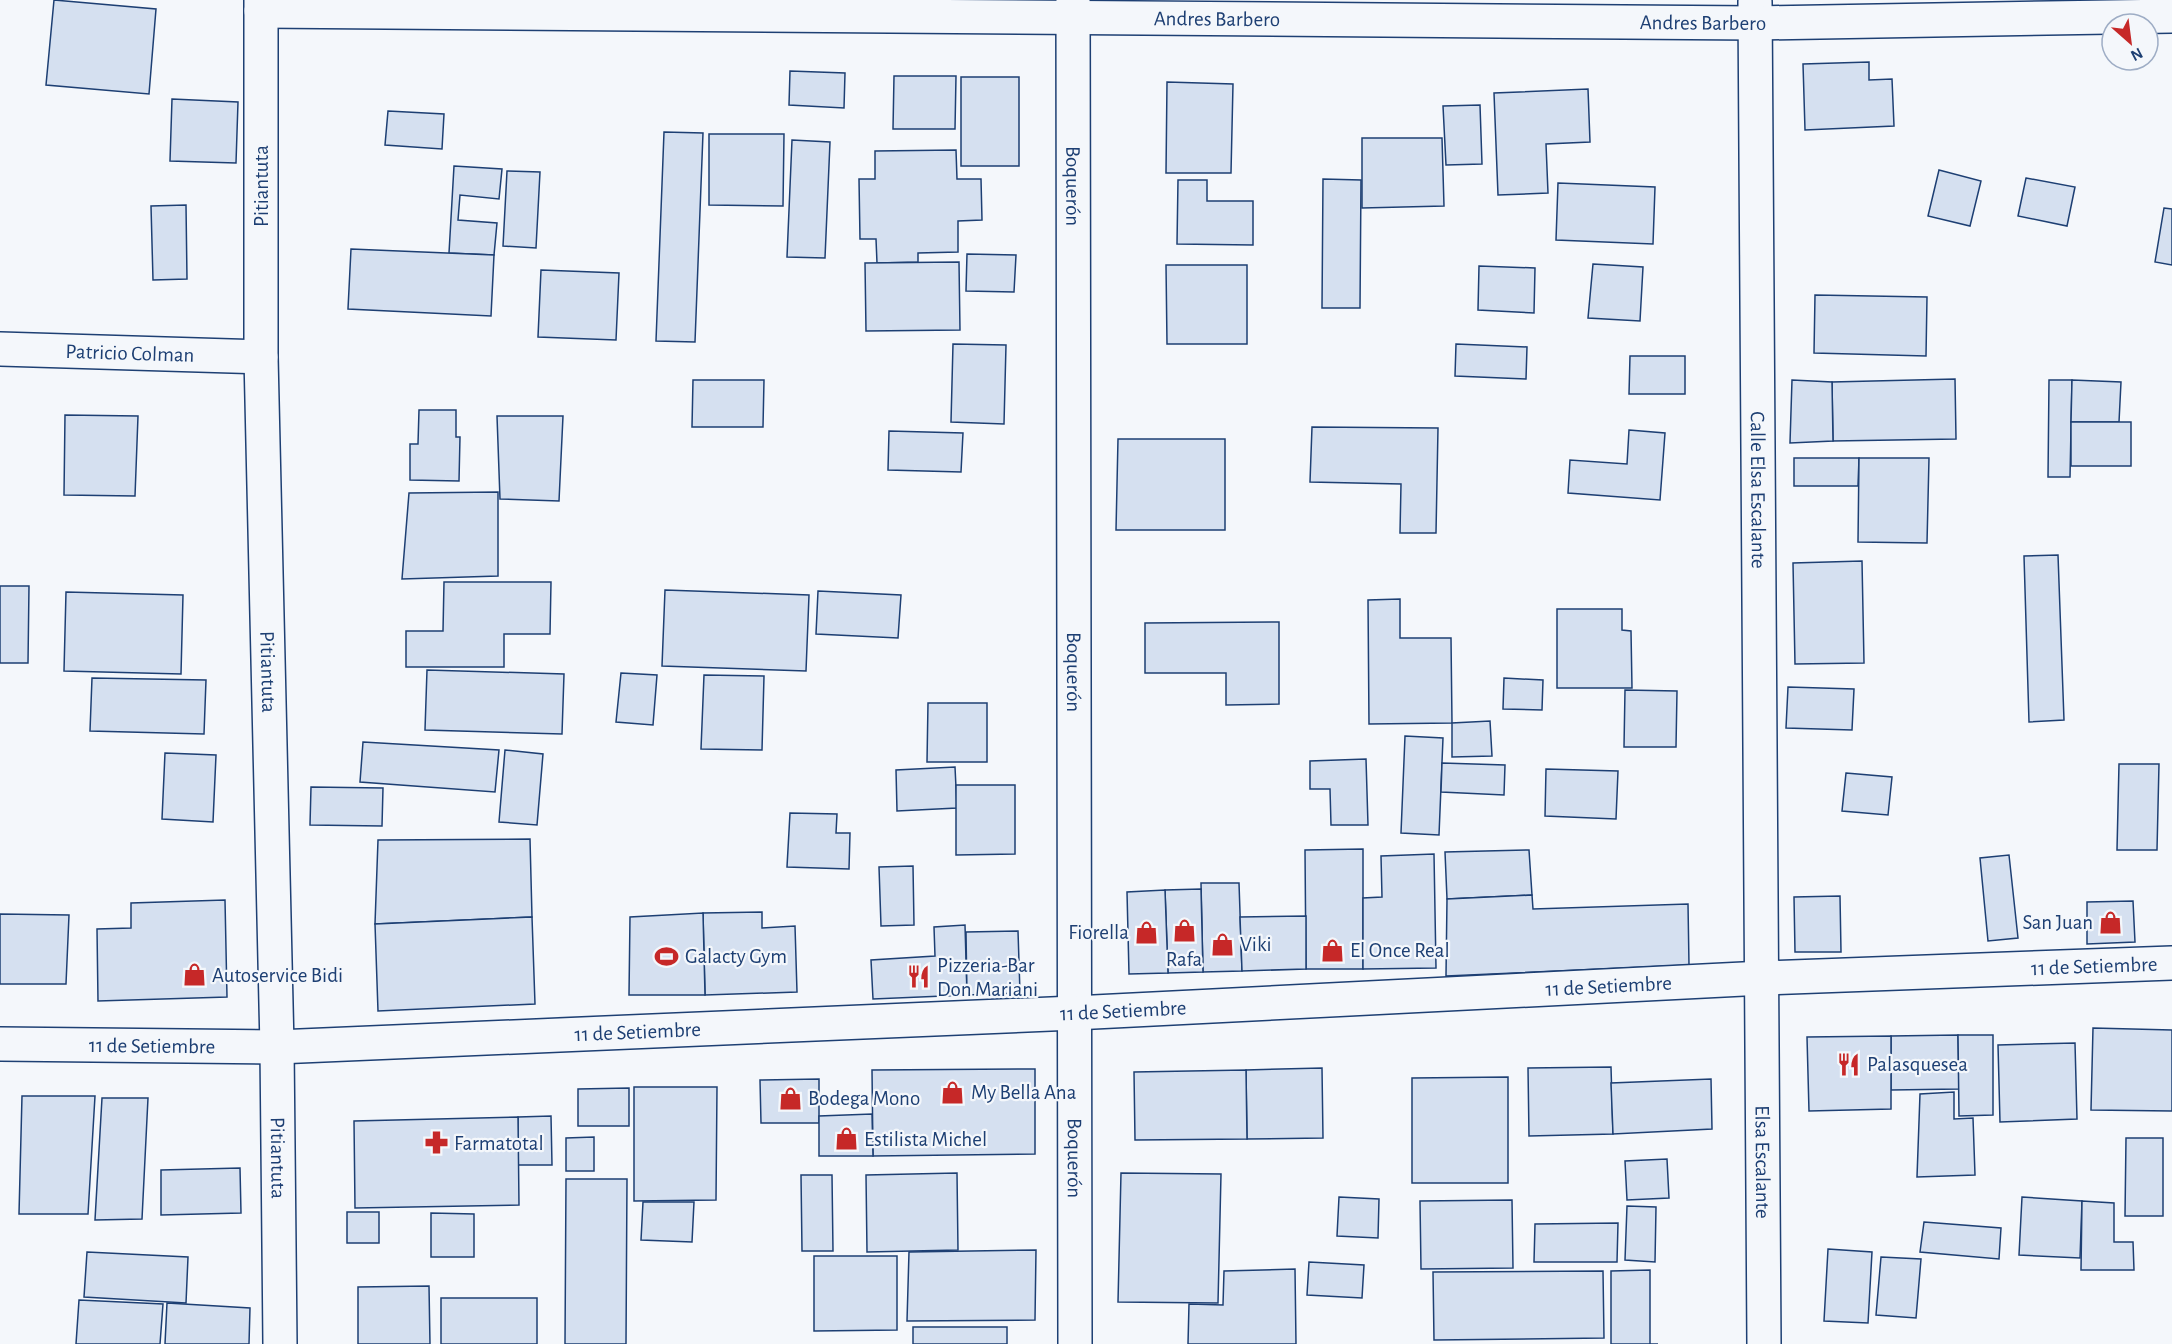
<svg xmlns="http://www.w3.org/2000/svg" width="2172" height="1344" viewBox="0 0 2172 1344" font-family="'Alegreya Sans',sans-serif">
  <style>
    .building { fill: #d5e0f0; stroke: #1d3f73; stroke-width: 1.5 }
    .lines { fill: none; stroke-linecap: round; stroke-linejoin: round }
    .minor-casing { stroke: #1d3f73; stroke-width: 36 }
    .tertiary-casing { stroke: #1d3f73; stroke-width: 36 }
    .secondary-casing { stroke: #1d3f73; stroke-width: 36 }
    .minor { stroke: #f4f7fb; stroke-width: 33 }
    .tertiary { stroke: #f4f7fb; stroke-width: 33 }
    .secondary { stroke: #f4f7fb; stroke-width: 33 }
    .labels { text-anchor: middle; stroke-width: 4.5; stroke-linejoin: round; paint-order: stroke }
    .street-label { font-size: 21px; fill: #1d3f73; stroke: #f4f7fb }
    .poi-label { font-size: 21px; fill: #1d3f73; stroke: #f4f7fb; text-anchor: start }
  </style>
  <rect width="100%" height="100%" fill="#f4f7fb"/>
  <!-- building -->
  <g class="building">
    <path d="M54,0L156,9L149,94L46,85Z"/>
    <path d="M1869,62V80L1892,79L1894,126L1805,130L1803,64Z"/>
    <path d="M790,71L845,73L844,108L789,105Z"/>
    <path d="M894,76H956L955,129H893Z"/>
    <rect x="961" y="77" width="58" height="89"/>
    <path d="M1167,82L1233,84L1231,173H1166Z"/>
    <path d="M1588,89L1590,142L1546,144L1548,193L1498,195L1494,93Z"/>
    <path d="M172,99L238,102L236,163L170,161Z"/>
    <path d="M1480,105L1482,164L1446,165L1443,106Z"/>
    <path d="M388,111L444,114L442,149L385,145Z"/>
    <path d="M664,132L703,133L695,342L656,341Z"/>
    <path d="M709,134H784L783,206L709,205Z"/>
    <path d="M1362,138H1442L1444,206L1362,208Z"/>
    <path d="M792,140L830,142L825,258L787,257Z"/>
    <path d="M956,150L957,179H981L982,220L958,221V252L918,253V262L877,263L876,239H860L859,179H875V151Z"/>
    <path d="M454,166L502,169L499,199L460,195L458,220L497,223L494,255L449,253Z"/>
    <path d="M1939,170L1981,181L1970,226L1928,216Z"/>
    <path d="M507,171L540,172L536,248L503,246Z"/>
    <path d="M2026,178L2075,187L2067,226L2018,216Z"/>
    <path d="M1323,179L1361,180L1360,308H1322Z"/>
    <path d="M1178,180H1207V201H1253V245L1177,244Z"/>
    <path d="M1558,183L1655,187L1653,244L1556,240Z"/>
    <path d="M186,205L187,279L153,280L151,206Z"/>
    <path d="M2164,208L2172,209V265L2155,262Z"/>
    <path d="M351,249L494,255L491,316L348,309Z"/>
    <path d="M967,254L1016,255L1014,292L966,291Z"/>
    <path d="M959,262L960,330L866,331L865,263Z"/>
    <path d="M1593,264L1643,267L1640,321L1588,318Z"/>
    <path d="M1166,265H1247V344H1167Z"/>
    <path d="M1479,266L1535,268L1534,313L1478,310Z"/>
    <path d="M541,270L619,273L616,340L538,337Z"/>
    <path d="M1815,295L1927,297L1926,356L1814,353Z"/>
    <path d="M953,344L1006,345L1004,424L951,422Z"/>
    <path d="M1456,344L1527,347L1526,379L1455,376Z"/>
    <path d="M1630,356H1685V394H1629Z"/>
    <path d="M1955,379L1956,439L1833,441L1832,382Z"/>
    <path d="M693,380H764L763,427H692Z"/>
    <path d="M1792,380L1832,382L1833,441L1790,443Z"/>
    <path d="M2049,380H2072L2070,477H2048Z"/>
    <path d="M2072,380L2121,382L2119,422H2071Z"/>
    <path d="M419,410H456V437H460L459,481L410,480V444H418Z"/>
    <path d="M65,415L138,416L135,496L64,495Z"/>
    <path d="M497,416H563L559,501L500,499Z"/>
    <rect x="2071" y="422" width="60" height="44"/>
    <path d="M1312,427L1438,428L1436,533H1400L1401,484L1310,482Z"/>
    <path d="M1629,430L1665,433L1660,500L1568,493L1570,460L1627,464Z"/>
    <path d="M889,431L963,433L961,472L888,470Z"/>
    <path d="M1118,439H1225V530H1116Z"/>
    <path d="M1794,458H1859L1858,486H1794Z"/>
    <path d="M1859,458H1929L1927,543L1858,542Z"/>
    <path d="M498,492V576L402,579L409,493Z"/>
    <path d="M2058,555L2064,720L2029,722L2024,556Z"/>
    <path d="M1862,561L1864,663L1795,664L1793,563Z"/>
    <path d="M444,582H551L550,634H504V667H406V631H443Z"/>
    <path d="M0,586H29L28,663H0Z"/>
    <path d="M665,590L809,595L806,671L662,666Z"/>
    <path d="M818,591L901,595L898,638L816,634Z"/>
    <path d="M66,592L183,595L181,674L64,671Z"/>
    <path d="M1400,599V638H1451L1452,723L1369,724L1368,600Z"/>
    <path d="M1557,609H1622V630L1631,631L1632,688H1557Z"/>
    <path d="M1279,622V704L1226,705V673H1145V623Z"/>
    <path d="M427,670L564,674L562,734L425,730Z"/>
    <path d="M621,673L657,675L653,725L616,722Z"/>
    <path d="M704,675L764,676L762,750L701,749Z"/>
    <path d="M92,678L206,680L204,734L90,731Z"/>
    <path d="M1504,678L1543,680L1542,710L1503,709Z"/>
    <path d="M1788,687L1854,689L1852,730L1786,728Z"/>
    <path d="M1625,690L1677,691L1676,747H1624Z"/>
    <path d="M928,703H987V762H927Z"/>
    <path d="M1490,721L1492,756L1452,757V723Z"/>
    <path d="M1405,736L1443,738L1439,835L1401,833Z"/>
    <path d="M363,742L499,750L495,792L360,782Z"/>
    <path d="M505,750L543,754L537,825L499,822Z"/>
    <path d="M165,753L216,755L213,822L162,819Z"/>
    <path d="M1366,759L1368,825H1331L1330,789H1310V761Z"/>
    <path d="M1442,763L1505,765L1504,795L1441,792Z"/>
    <path d="M2119,764H2159L2157,850H2117Z"/>
    <path d="M955,767L957,808L897,811L896,770Z"/>
    <path d="M1546,769L1618,771L1616,819L1545,816Z"/>
    <path d="M1846,773L1892,777L1888,815L1842,811Z"/>
    <path d="M956,785H1015V854L956,855Z"/>
    <path d="M311,787L383,788L382,826L310,825Z"/>
    <path d="M790,813L837,814L836,833H850L849,869L787,867Z"/>
    <path d="M530,839L532,917L375,924L378,840Z"/>
    <path d="M1363,849V969H1306L1305,850Z"/>
    <path d="M1529,850L1532,895L1447,899L1445,852Z"/>
    <path d="M1434,854L1436,968L1363,969V898L1382,897L1381,856Z"/>
    <path d="M2009,855L2018,938L1988,941L1980,858Z"/>
    <path d="M913,866L914,925L881,926L879,867Z"/>
    <path d="M1201,883H1239L1242,971L1203,972Z"/>
    <path d="M1201,889L1203,972L1168,973L1165,890Z"/>
    <path d="M1165,890L1168,973L1129,974L1127,892Z"/>
    <path d="M1532,895L1533,909L1688,904L1689,965L1446,976L1447,899Z"/>
    <path d="M1840,896L1841,952H1795L1794,897Z"/>
    <path d="M225,900L227,997L98,1001L97,929L131,928V903Z"/>
    <path d="M2133,901L2135,942L2087,944V902Z"/>
    <path d="M762,912V928L795,926L797,992L705,995L703,913Z"/>
    <path d="M703,913L705,995H629L630,917Z"/>
    <path d="M0,914L69,915L66,984H0Z"/>
    <path d="M1306,916V969L1242,971L1240,917Z"/>
    <path d="M532,917L535,1004L378,1011L375,924Z"/>
    <path d="M965,925L967,995L873,999L871,960L935,956L934,927Z"/>
    <path d="M1018,931L1020,993L967,995L966,932Z"/>
    <path d="M2093,1028L2172,1030V1111L2091,1110Z"/>
    <path d="M1958,1035L1959,1089L1891,1090V1036Z"/>
    <path d="M1958,1035H1993V1115L1959,1116Z"/>
    <path d="M1891,1036V1109L1809,1111L1807,1037Z"/>
    <path d="M2075,1043L2077,1119L2000,1122L1998,1045Z"/>
    <path d="M1611,1067L1613,1134L1529,1136L1528,1068Z"/>
    <path d="M1322,1068L1323,1138L1247,1139L1246,1070Z"/>
    <path d="M1035,1069V1154L873,1156L872,1070Z"/>
    <path d="M1246,1070L1247,1139L1135,1140L1134,1072Z"/>
    <path d="M1508,1077V1183H1412V1078Z"/>
    <path d="M819,1079V1123H761L760,1080Z"/>
    <path d="M1711,1079L1712,1129L1613,1134L1611,1083Z"/>
    <path d="M634,1087H717L716,1200L634,1201Z"/>
    <path d="M629,1088V1126H578V1089Z"/>
    <path d="M1954,1092V1119L1973,1118L1975,1175L1917,1177L1920,1094Z"/>
    <path d="M22,1096H95L88,1214H19Z"/>
    <path d="M102,1098H148L142,1219L95,1220Z"/>
    <path d="M872,1114L873,1156H819V1116Z"/>
    <path d="M551,1116L552,1165H518V1117Z"/>
    <path d="M518,1117L519,1205L355,1208L354,1121Z"/>
    <path d="M594,1137V1171H566V1138Z"/>
    <path d="M2126,1138H2163V1216H2125Z"/>
    <path d="M1667,1159L1669,1198L1627,1200L1625,1161Z"/>
    <path d="M240,1168L241,1213L161,1215V1170Z"/>
    <path d="M957,1173L958,1250L867,1252L866,1175Z"/>
    <path d="M1121,1173L1221,1174L1218,1303L1118,1302Z"/>
    <path d="M801,1175H832L833,1251H802Z"/>
    <path d="M566,1179H627L626,1344H565Z"/>
    <path d="M1339,1197L1379,1199L1378,1238L1337,1236Z"/>
    <path d="M2022,1197L2082,1201L2080,1258L2019,1255Z"/>
    <path d="M1512,1200L1513,1268L1421,1269L1420,1201Z"/>
    <path d="M2082,1201L2114,1203V1242H2133L2134,1270H2081Z"/>
    <path d="M643,1202H694L692,1242L641,1240Z"/>
    <path d="M1627,1206L1656,1207L1655,1262L1625,1260Z"/>
    <rect x="347" y="1212" width="32" height="31"/>
    <path d="M431,1213L474,1214V1257H431Z"/>
    <path d="M1924,1222L2001,1228L1999,1259L1920,1252Z"/>
    <path d="M1618,1223L1617,1262H1534L1535,1224Z"/>
    <path d="M1828,1249L1872,1252L1868,1323L1824,1321Z"/>
    <path d="M1036,1250L1035,1320L907,1321L909,1252Z"/>
    <path d="M87,1252L188,1257L186,1303L84,1297Z"/>
    <path d="M814,1256H897V1330L814,1331Z"/>
    <path d="M1881,1257L1921,1259L1916,1318L1876,1315Z"/>
    <path d="M1309,1262L1364,1265L1362,1298L1307,1295Z"/>
    <path d="M1295,1269L1296,1344H1188L1189,1304L1223,1305L1224,1271Z"/>
    <path d="M1650,1270V1344H1658H1611V1271Z"/>
    <path d="M1603,1271L1604,1338L1434,1340L1433,1272Z"/>
    <path d="M429,1286L430,1344H358V1287Z"/>
    <rect x="441" y="1298" width="96" height="46"/>
    <path d="M79,1300L163,1304L160,1344H76Z"/>
    <path d="M167,1303L250,1308L249,1344H165Z"/>
    <rect x="913" y="1327" width="94" height="17"/>
  </g>
  <g class="lines">
    <defs>
      <g id="minor">
        <path id="s1" d="M1073,0L1075,1344"/>
        <path id="s2" d="M1755,2L1764,1344"/>
        <path id="s3" d="M261,11L1756,23L2172,16"/>
      </g>
      <g id="tertiary">
        <path id="s4" d="M261,0V357L277,1047L280,1344"/>
        <path id="s5" d="M0,349L261,357"/>
      </g>
      <g id="secondary">
        <path id="s6" d="M0,1044L277,1047L1074,1013L1763,978L2172,963"/>
      </g>
    </defs>
    <!-- minor casing -->
    <use href="#minor" class="minor-casing"/>
    <!-- tertiary casing -->
    <use href="#tertiary" class="tertiary-casing"/>
    <!-- secondary casing -->
    <use href="#secondary" class="secondary-casing"/>
    <!-- minor -->
    <use href="#minor" class="minor"/>
    <!-- tertiary -->
    <use href="#tertiary" class="tertiary"/>
    <!-- secondary -->
    <use href="#secondary" class="secondary"/>
  </g>
  <!-- icons -->
  <defs>
    <symbol id="shop-bare" viewBox="-9 -9 18 18"><path d="M-5-2.5h2.3a2.7 3.5 0 0 1 5.4 0H5L5.5 6h-11ZM-1.5-2.5h3a1.5 2.3 0 0 0-3 0Z" fill="#c62828" stroke="#f4f7fb" stroke-width="2.5" paint-order="stroke"/></symbol>
    <symbol id="stadium-bare" viewBox="-9 -9 18 18"><path d="M0-5a6.5 5 0 1 0 0 10a6.5 5 0 1 0 0-10ZM-3.5-1.8h7v3.6h-7Z" fill="#c62828" stroke="#f4f7fb" stroke-width="2.5" paint-order="stroke"/></symbol>
    <symbol id="restaurant-bare" viewBox="-9 -9 18 18"><path d="M-5-6h1v4h1v-4h1v4h1v-4h1v5L-1.5 .5V6h-2V.5L-5-1ZM5-6V6H3V1.5H1.5Q1.5-4 5-6Z" fill="#c62828" stroke="#f4f7fb" stroke-width="2.5" paint-order="stroke"/></symbol>
    <symbol id="pharmacy-bare" viewBox="-9 -9 18 18"><path d="M-2-6h4v4h4v4h-4v4h-4v-4h-4v-4h4Z" fill="#c62828" stroke="#f4f7fb" stroke-width="2.5" paint-order="stroke"/></symbol>
  </defs>
  <g fill-rule="evenodd">
    <use href="#shop-bare" x="2094" y="906" width="33" height="33"/>
    <use href="#shop-bare" x="1168" y="914" width="33" height="33"/>
    <use href="#shop-bare" x="1130" y="916" width="33" height="33"/>
    <use href="#shop-bare" x="1206" y="928" width="33" height="33"/>
    <use href="#shop-bare" x="1316" y="934" width="33" height="33"/>
    <use href="#stadium-bare" x="650" y="940" width="33" height="33"/>
    <use href="#shop-bare" x="178" y="958" width="33" height="33"/>
    <use href="#restaurant-bare" x="902" y="960" width="33" height="33"/>
    <use href="#restaurant-bare" x="1832" y="1048" width="33" height="33"/>
    <use href="#shop-bare" x="936" y="1076" width="33" height="33"/>
    <use href="#shop-bare" x="774" y="1082" width="33" height="33"/>
    <use href="#shop-bare" x="830" y="1122" width="33" height="33"/>
    <use href="#pharmacy-bare" x="420" y="1126" width="33" height="33"/>
  </g>
  <g class="labels">
    <!-- street labels -->
    <g class="street-label">
      <text dy="7" stroke="none"><textPath href="#s3" startOffset="956">Andres Barbero</textPath></text>
      <text dy="7" stroke="none"><textPath href="#s3" startOffset="1442">Andres Barbero</textPath></text>
      <text transform="translate(261 186) rotate(-90)" y="7">Pitiantuta</text>
      <text dy="7" stroke="none"><textPath href="#s1" startOffset="186">Boquerón</textPath></text>
      <text dy="7" stroke="none"><textPath href="#s5" startOffset="130">Patricio Colman</textPath></text>
      <text dy="7" stroke="none"><textPath href="#s2" startOffset="488">Calle Elsa Escalante</textPath></text>
      <text dy="7" stroke="none"><textPath href="#s4" startOffset="672">Pitiantuta</textPath></text>
      <text dy="7" stroke="none"><textPath href="#s1" startOffset="672">Boquerón</textPath></text>
      <text dy="7" stroke="none"><textPath href="#s6" startOffset="2096">11 de Setiembre</textPath></text>
      <text dy="7" stroke="none"><textPath href="#s6" startOffset="1610">11 de Setiembre</textPath></text>
      <text dy="7" stroke="none"><textPath href="#s6" startOffset="1124">11 de Setiembre</textPath></text>
      <text dy="7" stroke="none"><textPath href="#s6" startOffset="638">11 de Setiembre</textPath></text>
      <text dy="7" stroke="none"><textPath href="#s6" startOffset="152">11 de Setiembre</textPath></text>
      <text dy="7" stroke="none"><textPath href="#s4" startOffset="1158">Pitiantuta</textPath></text>
      <text dy="7" stroke="none"><textPath href="#s1" startOffset="1158">Boquerón</textPath></text>
      <text dy="7" stroke="none"><textPath href="#s2" startOffset="1160">Elsa Escalante</textPath></text>
    </g>
    <!-- poi labels -->
    <g class="poi-label">
      <text x="2093" y="929" text-anchor="end">San Juan</text>
      <text x="1129" y="939" text-anchor="end">Fiorella</text>
      <text x="1240" y="951">Viki</text>
      <text x="1350" y="957">El Once Real</text>
      <text x="685" y="963">Galacty Gym</text>
      <text x="1184" y="966" text-anchor="middle">Rafa</text>
      <text x="937" y="972">Pizzeria-Bar<tspan x="937" dy="24">Don Mariani</tspan></text>
      <text x="212" y="982">Autoservice Bidi</text>
      <text x="1867" y="1071">Palasquesea</text>
      <text x="971" y="1099">My Bella Ana</text>
      <text x="808" y="1105">Bodega Mono</text>
      <text x="864" y="1146">Estilista Michel</text>
      <text x="454" y="1150">Farmatotal</text>
    </g>
  </g>
  <!-- north arrow -->
  <g transform="translate(2130 42) rotate(152)"><circle r="28" fill="#f4f7fb" stroke="#9eadc5" stroke-width="1.5"/>
  <path d="M0-4.5L10 22L0 15L-10 22Z" fill="#c62828"/>
  <text y="-9" font-size="16" font-weight="bold" text-anchor="middle" fill="#1d3f73">N</text>
  </g>
</svg>
